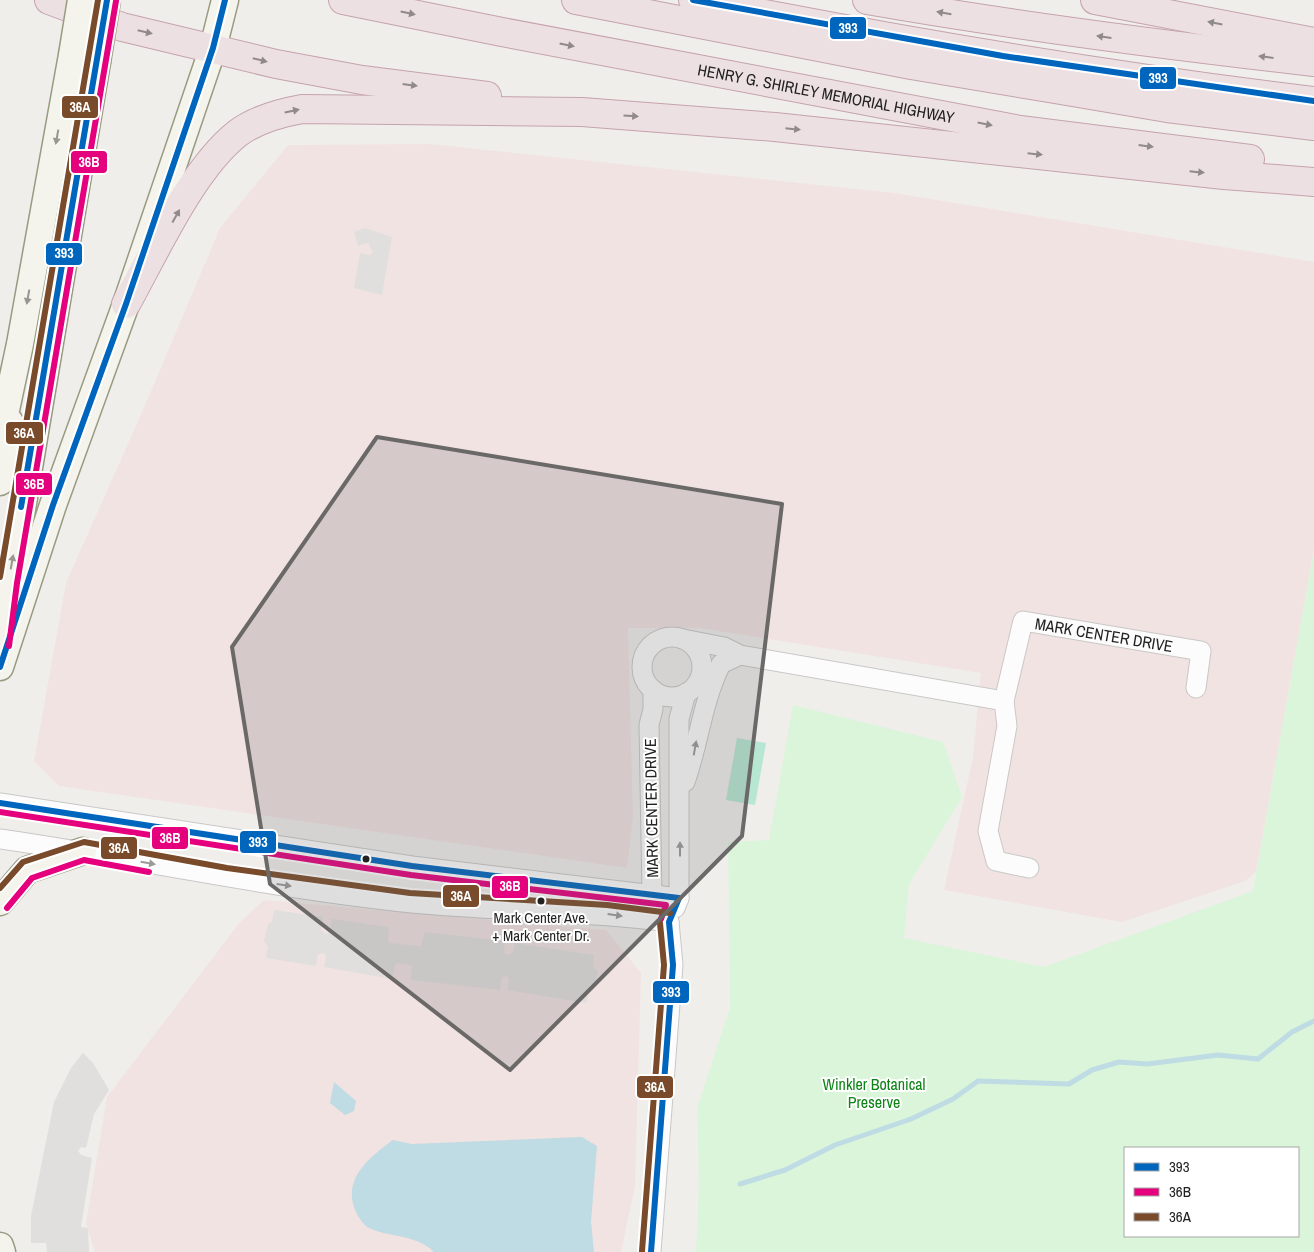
<svg xmlns="http://www.w3.org/2000/svg" width="1314" height="1252" viewBox="0 0 1314 1252" font-family="'Archivo Narrow',sans-serif">
  <style>
    .commercial { fill: #f1e3e1 }
    .park { fill: #daf5da; fill-rule: evenodd }
    .pitch { fill: #b7e6d2 }
    .parking { fill: #e0dfde }
    .water { fill: #bfdbe3 }
    .lines { fill: none; stroke-linecap: round; stroke-linejoin: round }
    .stream { stroke: #bfdbe3; stroke-width: 5 }
    .street-casing { stroke: #c9c8c7; stroke-width: 21 }
    .secondary-casing { stroke: #999a82; stroke-width: 29 }
    .highway-casing { stroke: #c5a2ac; stroke-width: 30 }
    .street { stroke: #fdfcfc; stroke-width: 19 }
    .secondary { stroke: #f4f4ed; stroke-width: 26 }
    .highway { stroke: #ece0e2; stroke-width: 28 }
    .secondary-bridge-casing { stroke: #999a82; stroke-width: 29; stroke-linecap: butt }
    .secondary-bridge { stroke: #f4f4ed; stroke-width: 26 }
    .bus-1-casing { stroke: #fff; stroke-width: 10 }
    .bus-2-casing { stroke: #fff; stroke-width: 10 }
    .bus-3-casing { stroke: #fff; stroke-width: 10 }
    .bus-1 { stroke: #0065bd; stroke-width: 6 }
    .bus-2 { stroke: #e5007d; stroke-width: 6 }
    .bus-3 { stroke: #7a4b2a; stroke-width: 6 }
    .oneway { fill: #918a8c }
    .oneway2 { fill: #969692 }
    .oneway3 { fill: #9a9a9a }
    .marked { fill: #6a6968; fill-opacity: 0.2; stroke: #6a6968; stroke-width: 4; stroke-linejoin: round }
    .bus-dot { fill: #222; stroke: #fff; stroke-width: 2 }
    .labels { text-anchor: middle; stroke-width: 4; stroke-linejoin: round; paint-order: stroke }
    .bus-label { font-size: 15px; fill: #222; stroke: #fff }
    .street-label { font-size: 16px; fill: #222; stroke: #fff }
    .park-label { font-size: 16px; fill: #0c8416; stroke: #fff }
    .line-badge { stroke: #fff; stroke-width: 2 }
    .badge-label { font-size: 14px; text-anchor: middle; font-weight: bold; fill: #fff }
  </style>
  <rect width="100%" height="100%" fill="#f0eeeb"/>
  <!-- commercial -->
  <g class="commercial">
    <path d="M430,144L894,193L1314,262V549L1256,872L1245,881L1122,922L944,890L973,757L981,673L700,628H628L633,816L627,868L59,786L34,761L66,583L143,410L220,228L288,145Z"/>
    <path d="M264,900L606,930L641,973L635,1186L621,1252H95L86,1223L107,1097L240,922Z"/>
  </g>
  <!-- park -->
  <path class="park" d="M1314,549V1252H696L699,1185L697,1108L730,1008L728,842L769,840L793,705L943,742L962,797L909,884L904,938L1044,967L1253,891ZM1125,1148H1298V1236H1125Z"/>
  <!-- pitch -->
  <path class="pitch" d="M737,738L766,743L755,805L726,800Z"/>
  <!-- parking -->
  <g class="parking">
    <path d="M365,228L392,237L382,295L354,288L360,253L370,255L373,252L368,243L358,246L354,232Z"/>
    <path d="M274,910L323,917L321,930L326,934L329,932L332,919L389,927L388,940L390,943L421,946L425,932L505,941L504,952L506,955L513,953L515,943L594,955L593,967L598,971L594,988L589,991L586,1003L507,990L509,979L507,976L502,978L500,990L411,980L412,967L410,965L396,963L392,979L324,967L326,956L324,953L318,954L316,966L266,958L268,946L264,942L268,924L272,922Z"/>
    <path d="M83,1053L93,1063L109,1090L94,1114L86,1148L81,1147L78,1151L81,1155L92,1158L81,1227L88,1228L89,1252H47L46,1243H31V1216L54,1102L71,1068Z"/>
  </g>
  <!-- water -->
  <g class="water">
    <path d="M334,1082L356,1101L354,1111L345,1115L330,1103Z"/>
    <path d="M582,1137L597,1146L591,1222L594,1252H434C416,1234 391,1238 369,1228C363,1225 356,1214 354,1207C344,1177 371,1156 393,1140L412,1144Z"/>
  </g>
  <g class="lines">
    <!-- stream -->
    <path class="stream" d="M740,1184L785,1170L835,1145L911,1119L953,1099L978,1081L1069,1084L1092,1070L1119,1062L1147,1064L1218,1055L1258,1059L1292,1032L1314,1021"/>
    <defs>
      <g id="street">
        <circle cx="672" cy="667" r="30"/>
        <path id="s1" d="M683,639L724,647L740,655L1004,701L1023,621L1201,651L1196,688"/>
        <path d="M1004,701L1007,726L988,831L996,861L1029,868"/>
        <path d="M685,782C699,743 702,702 721,664L740,655"/>
        <path d="M0,803L412,866L679,898"/>
        <path d="M0,839C138,859 274,889 412,903C498,911 584,911 669,922"/>
        <path d="M675,908L679,898V719L686,693"/>
        <path d="M651,1252L673,965L669,922L652,894L649,725L653,709V690"/>
      </g>
      <g id="secondary">
        <path d="M0,438L20,344L72,55"/>
        <path d="M0,482L10,422"/>
        <path d="M4,617L97,62"/>
        <path d="M0,667L53,505L126,304L213,48L225,0"/>
        <path d="M0,902L27,870L83,851"/>
        <path d="M0,1246L2,1252"/>
      </g>
      <g id="highway">
        <path d="M49,0L122,27L276,64L362,80L487,96"/>
        <path id="s2" d="M343,0L502,32L1020,130L1250,159"/>
        <path d="M576,0L911,65L1049,88L1167,108L1314,126"/>
        <path d="M693,0C899,41 1106,76 1314,101"/>
        <path d="M867,0C1015,26 1164,45 1314,62"/>
        <path d="M1095,0L1314,42"/>
        <path d="M126,304C155,252 192,169 238,133C257,119 280,113 302,109L582,112L775,127L1224,175L1314,182"/>
      </g>
    </defs>
    <!-- street casing -->
    <use href="#street" class="street-casing"/>
    <!-- secondary casing -->
    <use href="#secondary" class="secondary-casing"/>
    <!-- highway casing -->
    <use href="#highway" class="highway-casing"/>
    <!-- street -->
    <use href="#street" class="street"/>
    <!-- secondary -->
    <use href="#secondary" class="secondary"/>
    <!-- highway -->
    <use href="#highway" class="highway"/>
    <defs>
      <g id="secondary-bridge">
        <path d="M72,55L81,0"/>
        <path d="M97,62L107,0"/>
      </g>
    </defs>
    <!-- secondary-bridge casing -->
    <use href="#secondary-bridge" class="secondary-bridge-casing"/>
    <!-- secondary-bridge -->
    <use href="#secondary-bridge" class="secondary-bridge"/>
    <defs>
      <g id="bus-1">
        <path d="M693,0L1003,56L1314,101"/>
        <path d="M21,507L107,0"/>
        <path d="M0,667L53,505L126,304L213,48L225,0"/>
        <path d="M0,803L412,866L679,898L669,922L673,965L651,1252"/>
      </g>
      <g id="bus-2">
        <path d="M9,646L17,583L116,1"/>
        <path d="M0,812L411,875L666,905L661,919"/>
        <path d="M7,908L32,878L84,860L149,872"/>
      </g>
      <g id="bus-3">
        <path d="M0,577L98,0"/>
        <path d="M0,888L23,862L84,842L227,868L410,893L607,905L670,913"/>
        <path d="M642,1251L664,965L660,923"/>
      </g>
    </defs>
    <!-- bus-1 casing -->
    <use href="#bus-1" class="bus-1-casing"/>
    <!-- bus-2 casing -->
    <use href="#bus-2" class="bus-2-casing"/>
    <!-- bus-3 casing -->
    <use href="#bus-3" class="bus-3-casing"/>
    <!-- bus-1 -->
    <use href="#bus-1" class="bus-1"/>
    <!-- bus-2 -->
    <use href="#bus-2" class="bus-2"/>
    <!-- bus-3 -->
    <use href="#bus-3" class="bus-3"/>
  </g>
  <!-- one-way arrows -->
  <defs><path id="oneway-solid" d="M-6-.8H1V-3.2L6.5 0L1 3.2V.8H-6Z" transform="scale(1.25)"/></defs>
  <g class="oneway">
    <use href="#oneway-solid" transform="translate(408 13) rotate(12)"/>
    <use href="#oneway-solid" transform="translate(944 13) rotate(-170)"/>
    <use href="#oneway-solid" transform="translate(1215 23) rotate(-169)"/>
    <use href="#oneway-solid" transform="translate(145 32) rotate(13)"/>
    <use href="#oneway-solid" transform="translate(1104 37) rotate(-172)"/>
    <use href="#oneway-solid" transform="translate(567 45) rotate(11)"/>
    <use href="#oneway-solid" transform="translate(1266 57) rotate(-173)"/>
    <use href="#oneway-solid" transform="translate(260 60) rotate(14)"/>
    <use href="#oneway-solid" transform="translate(410 85) rotate(7)"/>
    <use href="#oneway-solid" transform="translate(292 111) rotate(-12)"/>
    <use href="#oneway-solid" transform="translate(631 116) rotate(4)"/>
    <use href="#oneway-solid" transform="translate(985 124) rotate(11)"/>
    <use href="#oneway-solid" transform="translate(793 129) rotate(6)"/>
    <use href="#oneway-solid" transform="translate(1146 146) rotate(7)"/>
    <use href="#oneway-solid" transform="translate(1035 154) rotate(6)"/>
    <use href="#oneway-solid" transform="translate(1197 172) rotate(6)"/>
    <use href="#oneway-solid" transform="translate(176 216) rotate(-61)"/>
  </g>
  <g class="oneway2">
    <use href="#oneway-solid" transform="translate(57 137) rotate(100)"/>
    <use href="#oneway-solid" transform="translate(28 297) rotate(100)"/>
    <use href="#oneway-solid" transform="translate(12 562) rotate(-80)"/>
  </g>
  <g class="oneway3">
    <use href="#oneway-solid" transform="translate(695 748) rotate(-80)"/>
    <use href="#oneway-solid" transform="translate(680 849) rotate(-90)"/>
    <use href="#oneway-solid" transform="translate(148 863) rotate(10)"/>
    <use href="#oneway-solid" transform="translate(284 885) rotate(8)"/>
    <use href="#oneway-solid" transform="translate(615 915) rotate(8)"/>
  </g>
  <!-- marked area -->
  <path class="marked" d="M377,437L782,504L742,836L510,1070L270,884L232,647Z"/>
  <!-- markers -->
  <g class="bus-dot">
    <circle cx="366" cy="859" r="4.5"/>
    <circle cx="541" cy="901" r="4.5"/>
  </g>
  <g class="labels">
    <!-- bus labels -->
    <g class="bus-label">
      <text x="541" y="923">Mark Center Ave.<tspan x="541" dy="18">+ Mark Center Dr.</tspan></text>
    </g>
    <!-- street labels -->
    <g class="street-label">
      <text dy="6" stroke="none"><textPath href="#s2" startOffset="492">HENRY G. SHIRLEY MEMORIAL HIGHWAY</textPath></text>
      <text dy="6" stroke="none"><textPath href="#s1" startOffset="492">MARK CENTER DRIVE</textPath></text>
      <text transform="translate(651 808) rotate(-91)" y="6">MARK CENTER DRIVE</text>
    </g>
    <!-- park labels -->
    <g class="park-label">
      <text x="874" y="1090">Winkler Botanical<tspan x="874" dy="18">Preserve</tspan></text>
    </g>
  </g>
  <g class="line-badge">
    <rect x="829" y="16" width="38" height="24" rx="5" fill="#0065bd"/>
    <rect x="1139" y="66" width="38" height="24" rx="5" fill="#0065bd"/>
    <rect x="61" y="95" width="38" height="24" rx="5" fill="#7a4b2a"/>
    <rect x="70" y="150" width="38" height="24" rx="5" fill="#e5007d"/>
    <rect x="45" y="242" width="38" height="24" rx="5" fill="#0065bd"/>
    <rect x="5" y="421" width="39" height="24" rx="5" fill="#7a4b2a"/>
    <rect x="15" y="472" width="38" height="24" rx="5" fill="#e5007d"/>
    <rect x="151" y="826" width="38" height="24" rx="5" fill="#e5007d"/>
    <rect x="239" y="830" width="38" height="24" rx="5" fill="#0065bd"/>
    <rect x="100" y="836" width="38" height="24" rx="5" fill="#7a4b2a"/>
    <rect x="491" y="875" width="38" height="24" rx="5" fill="#e5007d"/>
    <rect x="442" y="884" width="38" height="24" rx="5" fill="#7a4b2a"/>
    <rect x="652" y="980" width="38" height="24" rx="5" fill="#0065bd"/>
    <rect x="636" y="1075" width="38" height="24" rx="5" fill="#7a4b2a"/>
  </g>
  <g class="badge-label">
    <text x="848" y="33">393</text>
    <text x="1158" y="83">393</text>
    <text x="80" y="112">36A</text>
    <text x="89" y="167">36B</text>
    <text x="64" y="258">393</text>
    <text x="24" y="438">36A</text>
    <text x="34" y="489">36B</text>
    <text x="170" y="843">36B</text>
    <text x="258" y="847">393</text>
    <text x="119" y="853">36A</text>
    <text x="510" y="891">36B</text>
    <text x="461" y="901">36A</text>
    <text x="671" y="997">393</text>
    <text x="655" y="1092">36A</text>
  </g>
  <!-- legend -->
  <rect x="1124" y="1147" width="175" height="90" fill="#ffffff" stroke="#a7a7a7"/>
  <rect x="1134" y="1163" width="25" height="8" fill="#0065bd" stroke="#a7a7a7"/>
  <text x="1169" y="1172" font-size="15" fill="#222222">393</text>
  <rect x="1134" y="1188" width="25" height="8" fill="#e5007d" stroke="#a7a7a7"/>
  <text x="1169" y="1197" font-size="15" fill="#222222">36B</text>
  <rect x="1134" y="1213" width="25" height="8" fill="#7a4b2a" stroke="#a7a7a7"/>
  <text x="1169" y="1222" font-size="15" fill="#222222">36A</text>
</svg>
